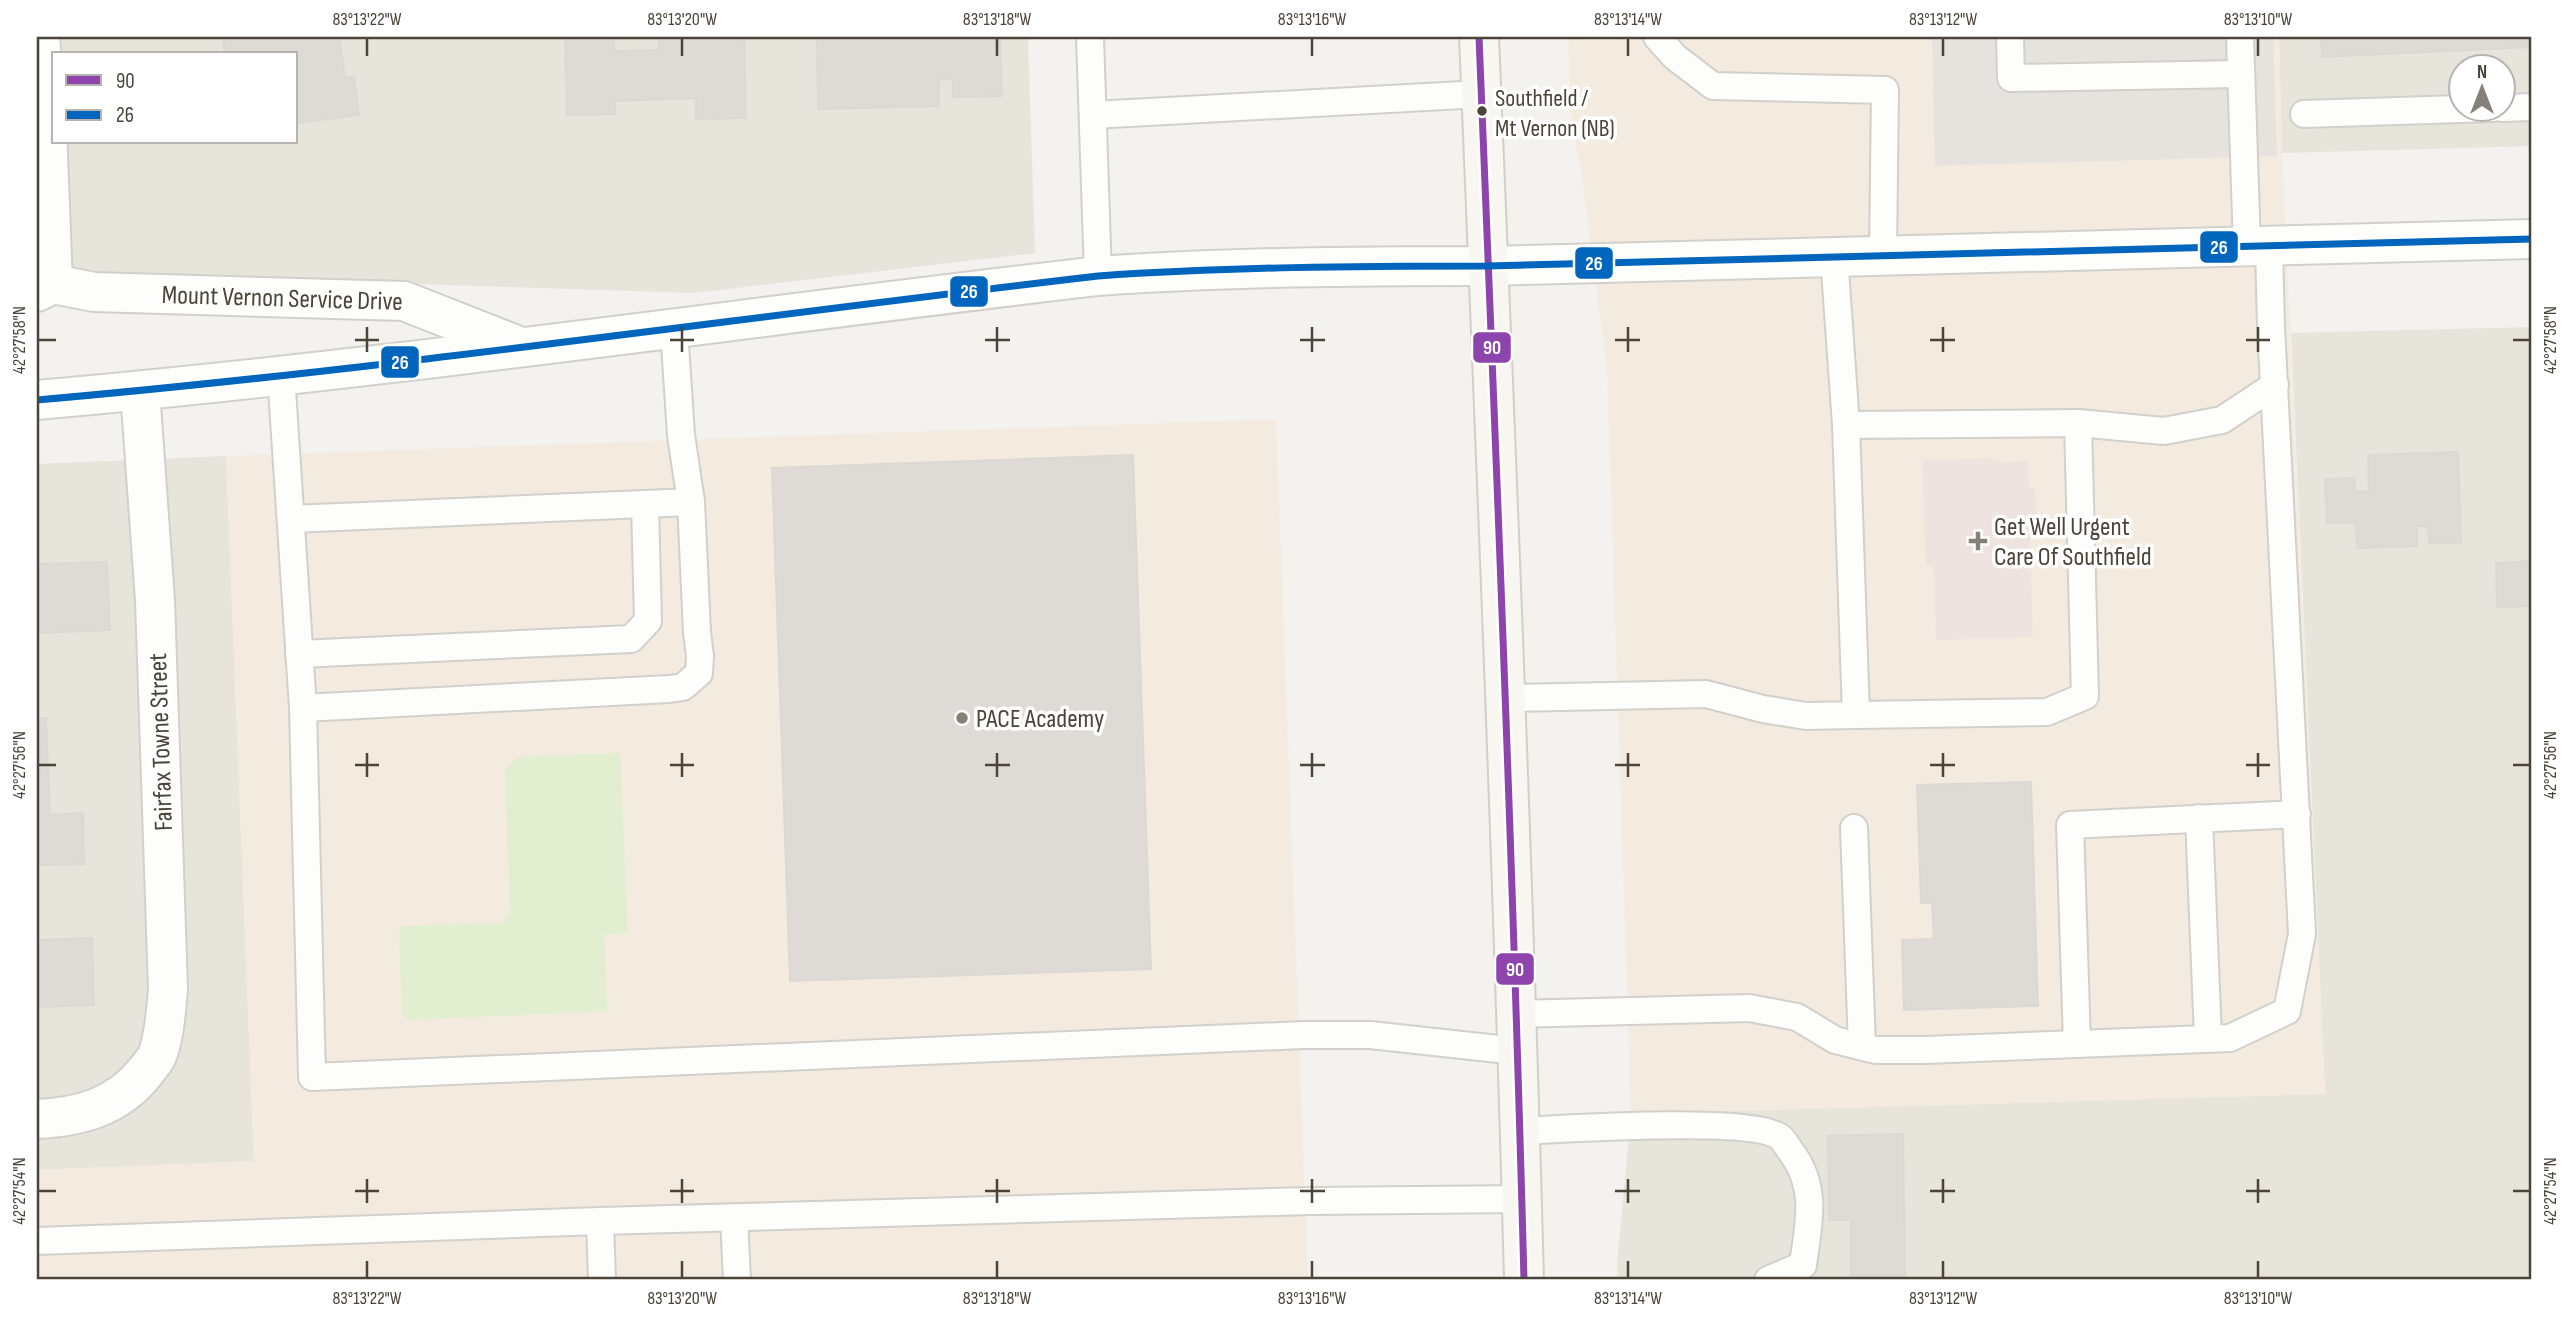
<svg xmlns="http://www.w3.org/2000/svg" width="2569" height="1317" viewBox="0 0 2569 1317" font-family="'Sofia Sans Condensed',sans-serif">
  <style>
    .residential { fill: #e7e4dc; fill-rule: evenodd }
    .commercial { fill: #f3ebdf }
    .medical { fill: #eee3df }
    .park { fill: #e1eecf }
    .parking { fill: #e6e3df }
    .building { fill: #dedbd6; stroke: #dcd9d4; stroke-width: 2 }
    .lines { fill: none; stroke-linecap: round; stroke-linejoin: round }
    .service-casing { stroke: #d2d0cb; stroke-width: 30 }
    .minor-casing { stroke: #d2d0cb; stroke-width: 42 }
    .tertiary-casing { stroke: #d2d0cb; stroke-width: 42 }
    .secondary-casing { stroke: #d3cfc5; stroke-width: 42 }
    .service { stroke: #fdfdfc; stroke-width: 26 }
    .minor { stroke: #fdfdfc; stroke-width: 38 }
    .tertiary { stroke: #fdfdfc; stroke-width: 38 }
    .secondary { stroke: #f7f6f1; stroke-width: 38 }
    .bus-1-casing { stroke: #fff; stroke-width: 12 }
    .bus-2-casing { stroke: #fff; stroke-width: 12 }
    .bus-1 { stroke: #8e44ad; stroke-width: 7 }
    .bus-2 { stroke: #0065bd; stroke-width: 7 }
    .ticks { fill: none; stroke: #4b4439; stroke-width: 2.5 }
    .bus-dot { fill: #4b4439; stroke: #fff; stroke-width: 2.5 }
    .poi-dot { fill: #868178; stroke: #fff; stroke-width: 2.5 }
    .labels { text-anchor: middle; stroke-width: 7; stroke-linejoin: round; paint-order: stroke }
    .bus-label { font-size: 24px; fill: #4b4439; stroke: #fff; text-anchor: start }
    .street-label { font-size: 26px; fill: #4b4439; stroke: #fff }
    .poi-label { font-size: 26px; fill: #4b4439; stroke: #fff; text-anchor: start }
    .line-badge { stroke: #fff; stroke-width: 2.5 }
    .badge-label { font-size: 19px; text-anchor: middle; font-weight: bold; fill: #fff }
    .neatline { fill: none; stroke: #4b4439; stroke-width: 2.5 }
    .ticks-label { font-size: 18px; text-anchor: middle; fill: #4b4439 }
  </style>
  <rect width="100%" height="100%" fill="#f4f2ee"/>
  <!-- residential -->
  <g class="residential">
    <path d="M37,37H1028L1035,253L694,293L136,275L37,278ZM54,54H296V142H54Z"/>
    <path d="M2279,37H2532V146L2282,153ZM2460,66H2502V108H2460Z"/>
    <path d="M2532,327V1280H1618L1617,1264L1631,1114L2325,1094L2291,333Z"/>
    <path d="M226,456L254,1161L37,1170V464Z"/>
  </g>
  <!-- commercial -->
  <g class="commercial">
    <path d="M1568,37H2279L2282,153L2325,1094L1631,1114L1607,368L1581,170L1572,127Z"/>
    <path d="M1276,419L1308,1280H37V1170L254,1161L226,456Z"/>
  </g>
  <!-- medical -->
  <path class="medical" d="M1998,458L1999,462L2028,461L2029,488H2035L2036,517L2029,518L2033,637L1936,640L1934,565H1926L1922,460Z"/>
  <!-- park -->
  <path class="park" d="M620,753L628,933L604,934L607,1011L408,1020L402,1013L399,931L402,926L502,923L510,912L505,770L519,757Z"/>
  <!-- parking -->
  <path class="parking" d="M1932,37H2273L2277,156L1935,166Z"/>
  <!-- building -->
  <g class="building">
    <path d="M223,37H339L345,78L354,77L359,115L296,123V54H262V51L225,54Z"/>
    <path d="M565,37H614V51L659,50L658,37H744L746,118L696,119V98L615,101V114L567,115Z"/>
    <path d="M817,37H1000L1002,96L953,97V79L939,80V106L818,109Z"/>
    <path d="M2321,37H2532V47L2322,57Z"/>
    <path d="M2458,452L2461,543H2429L2428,526H2417V546L2357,548L2356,523H2327L2325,479L2354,478L2355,492L2369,491L2368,455Z"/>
    <path d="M1133,455L1151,969L790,981L772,468Z"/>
    <path d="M2532,561V606L2497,607L2496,563Z"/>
    <path d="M107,562L110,630L37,633V564Z"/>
    <path d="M37,718H46L50,815L83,813L84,864L37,865Z"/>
    <path d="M2031,782L2038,1006L1904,1010L1902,940L1934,939L1932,903H1921L1917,785Z"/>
    <path d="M92,938L94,1005L37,1007V940Z"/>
    <path d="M1903,1134L1905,1280H1851V1220H1829L1828,1136Z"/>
  </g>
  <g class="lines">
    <defs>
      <g id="service">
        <path d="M1090,37L1098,276"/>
        <path d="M1657,37L1675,57L1713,86L1885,90L1883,255"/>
        <path d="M2010,37L2011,78L2241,74"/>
        <path d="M2240,37L2247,247"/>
        <path d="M2502,108L2532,107"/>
        <path d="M2304,114L2492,108"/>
        <path d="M1093,115L1481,94"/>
        <path d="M281,374L303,708L669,689L683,687L699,673L700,656L697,632L691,502L681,435L674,329"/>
        <path d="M1846,425L2078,423L2164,431L2222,420L2275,385"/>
        <path d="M291,519L691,502"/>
        <path d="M299,654L631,639L648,621L645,504"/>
        <path d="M1506,698L1706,694L1763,709L1806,716L1856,715L1846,425L1834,256"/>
        <path d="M303,708L312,1077L1303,1035H1370L1517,1051"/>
        <path d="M1856,715L2047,712L2085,696L2078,423"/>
        <path d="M2199,818L2208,1038"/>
        <path d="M1854,828L1862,1046"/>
        <path d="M1516,1014L1749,1008L1797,1017L1835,1040L1875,1050H1926L2230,1038L2287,1011L2302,934L2271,327L2269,247"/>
        <path d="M2077,1044L2070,825L2297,814"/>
        <path d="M1520,1131C1562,1129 1756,1116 1781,1138C1786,1143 1790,1151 1794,1156C1818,1191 1808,1226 1803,1265L1768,1280"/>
        <path d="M734,1218L737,1280"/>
        <path d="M600,1221L602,1280"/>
        <path d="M37,1241L600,1221L1310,1201L1522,1199"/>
      </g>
      <g id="minor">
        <path d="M40,37L47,128L53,284"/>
        <path id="s1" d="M37,292L53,284L94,292L404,301L521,347"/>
        <path d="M37,1119C80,1117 118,1107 146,1071C150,1065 156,1060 158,1053C165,1033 166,1010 168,989L155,600L140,391"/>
      </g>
      <path id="tertiary" d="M37,400C391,369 744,317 1098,276C1227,267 1357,266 1487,266L2532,239"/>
      <path id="secondary" d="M1479,37C1496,451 1513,866 1524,1280"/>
    </defs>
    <!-- service casing -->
    <use href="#service" class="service-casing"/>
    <!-- minor casing -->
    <use href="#minor" class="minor-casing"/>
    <!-- tertiary casing -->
    <use href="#tertiary" class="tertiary-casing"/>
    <!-- secondary casing -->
    <use href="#secondary" class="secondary-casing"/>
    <!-- service -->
    <use href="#service" class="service"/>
    <!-- minor -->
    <use href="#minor" class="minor"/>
    <!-- tertiary -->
    <use href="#tertiary" class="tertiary"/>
    <!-- secondary -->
    <use href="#secondary" class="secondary"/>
    <defs>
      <path id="bus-1" d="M1479,37C1496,451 1513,866 1524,1280"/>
      <path id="bus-2" d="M37,400C391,369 744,317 1098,276C1227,267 1357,266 1487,266L2532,239"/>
    </defs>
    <!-- bus-1 casing -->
    <use href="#bus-1" class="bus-1-casing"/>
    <!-- bus-2 casing -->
    <use href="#bus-2" class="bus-2-casing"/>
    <!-- bus-1 -->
    <use href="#bus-1" class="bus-1"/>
    <!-- bus-2 -->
    <use href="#bus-2" class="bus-2"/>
  </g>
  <!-- ticks -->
  <path class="ticks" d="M367,38V56M682,38V56M997,38V56M1312,38V56M1628,38V56M1943,38V56M2258,38V56M367,327V352M682,327V352M997,327V352M1312,327V352M1628,327V352M1943,327V352M2258,327V352M38,340H56M355,340H379M670,340H694M985,340H1010M1300,340H1325M1615,340H1640M1930,340H1955M2246,340H2270M2513,340H2530M367,753V777M682,753V777M997,753V777M1312,753V777M1628,753V777M1943,753V777M2258,753V777M38,765H56M355,765H379M670,765H694M985,765H1010M1300,765H1325M1615,765H1640M1930,765H1955M2246,765H2270M2513,765H2530M367,1179V1203M682,1179V1203M997,1179V1203M1312,1179V1203M1628,1179V1203M1943,1179V1203M2258,1179V1203M38,1191H56M355,1191H379M670,1191H694M985,1191H1010M1300,1191H1325M1615,1191H1640M1930,1191H1955M2246,1191H2270M2513,1191H2530M367,1261V1278M682,1261V1278M997,1261V1278M1312,1261V1278M1628,1261V1278M1943,1261V1278M2258,1261V1278"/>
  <!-- markers -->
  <circle class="bus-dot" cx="1482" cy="111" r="6"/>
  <g class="poi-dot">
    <path d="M1974.5 530.5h7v7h7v7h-7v7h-7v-7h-7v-7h7z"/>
    <circle cx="962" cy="718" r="7"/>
  </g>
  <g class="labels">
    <!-- bus labels -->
    <g class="bus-label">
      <text x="1495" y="106">Southfield /<tspan x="1495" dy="30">Mt Vernon (NB)</tspan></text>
    </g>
    <!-- street labels -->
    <g class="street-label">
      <text dy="9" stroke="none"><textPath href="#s1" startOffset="248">Mount Vernon Service Drive</textPath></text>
      <text transform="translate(160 742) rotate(-92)" y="9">Fairfax Towne Street</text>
    </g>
    <!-- poi labels -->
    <g class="poi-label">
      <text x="1994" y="535">Get Well Urgent<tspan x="1994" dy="30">Care Of Southfield</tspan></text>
      <text x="976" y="727">PACE Academy</text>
    </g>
  </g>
  <g class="line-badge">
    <rect x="2199" y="230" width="40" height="34" rx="7" fill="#0065bd"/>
    <rect x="1574" y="246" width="40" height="34" rx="7" fill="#0065bd"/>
    <rect x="949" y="275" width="40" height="33" rx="7" fill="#0065bd"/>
    <rect x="1472" y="331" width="40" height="33" rx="7" fill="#8e44ad"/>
    <rect x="380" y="345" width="40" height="34" rx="7" fill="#0065bd"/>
    <rect x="1495" y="952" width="40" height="34" rx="7" fill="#8e44ad"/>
  </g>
  <g class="badge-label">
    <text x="2219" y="254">26</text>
    <text x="1594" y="270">26</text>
    <text x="969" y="298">26</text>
    <text x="1492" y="354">90</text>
    <text x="400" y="369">26</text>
    <text x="1515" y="976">90</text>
  </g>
  <!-- border -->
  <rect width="2569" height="1317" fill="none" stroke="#ffffff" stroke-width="77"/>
  <!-- legend -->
  <rect x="52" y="52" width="245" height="91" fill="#ffffff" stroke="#b7b4b0" stroke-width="2"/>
  <rect x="66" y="75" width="35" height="10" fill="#8e44ad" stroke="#b7b4b0" stroke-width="2"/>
  <text x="116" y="88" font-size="21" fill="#4b4439">90</text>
  <rect x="66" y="110" width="35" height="10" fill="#0065bd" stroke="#b7b4b0" stroke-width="2"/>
  <text x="116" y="122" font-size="21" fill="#4b4439">26</text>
  <!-- north arrow -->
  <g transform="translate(2482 88)"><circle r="33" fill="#ffffff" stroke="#b7b4b0" stroke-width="2"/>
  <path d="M0-5L12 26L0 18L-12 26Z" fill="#868178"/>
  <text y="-10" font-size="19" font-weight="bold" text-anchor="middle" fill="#4b4439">N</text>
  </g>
  <rect x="38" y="38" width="2492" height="1240" class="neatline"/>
  <g class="ticks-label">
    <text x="367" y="25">83°13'22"W</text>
    <text x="682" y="25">83°13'20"W</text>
    <text x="997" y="25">83°13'18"W</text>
    <text x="1312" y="25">83°13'16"W</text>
    <text x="1628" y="25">83°13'14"W</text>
    <text x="1943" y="25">83°13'12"W</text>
    <text x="2258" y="25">83°13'10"W</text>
    <text transform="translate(19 340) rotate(-90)" y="6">42°27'58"N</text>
    <text transform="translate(2550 340) rotate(-90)" y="6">42°27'58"N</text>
    <text transform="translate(19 765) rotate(-90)" y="6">42°27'56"N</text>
    <text transform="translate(2550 765) rotate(-90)" y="6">42°27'56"N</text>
    <text transform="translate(19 1191) rotate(-90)" y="6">42°27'54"N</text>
    <text transform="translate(2550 1191) rotate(-90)" y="6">42°27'54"N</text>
    <text x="367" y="1304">83°13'22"W</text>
    <text x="682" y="1304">83°13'20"W</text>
    <text x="997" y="1304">83°13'18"W</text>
    <text x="1312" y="1304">83°13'16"W</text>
    <text x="1628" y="1304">83°13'14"W</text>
    <text x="1943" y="1304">83°13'12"W</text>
    <text x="2258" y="1304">83°13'10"W</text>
  </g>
</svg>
